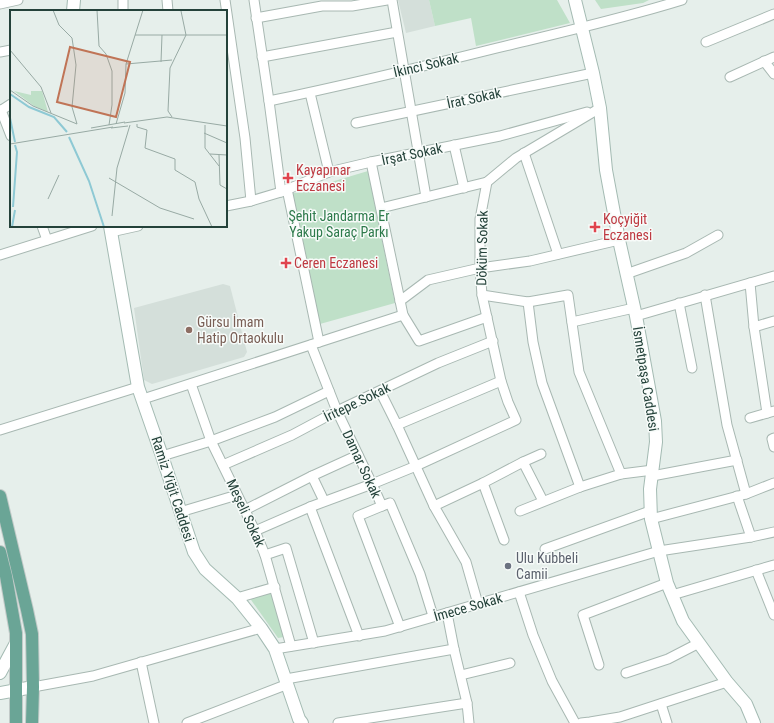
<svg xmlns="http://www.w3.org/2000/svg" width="774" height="723" viewBox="0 0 774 723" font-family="'Roboto Condensed',sans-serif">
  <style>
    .built { fill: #d4dfda }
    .green { fill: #bfe0c8 }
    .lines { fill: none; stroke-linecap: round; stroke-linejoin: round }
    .street-casing { stroke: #a8b8b2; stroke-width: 11 }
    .secondary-casing { stroke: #a4bbb3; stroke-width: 14 }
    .primary-casing { stroke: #c2cac8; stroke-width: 14 }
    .street { stroke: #fff; stroke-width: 9 }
    .secondary { stroke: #fff; stroke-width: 12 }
    .primary { stroke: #6aa596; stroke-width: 12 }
    .health-dot { fill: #e0444e; stroke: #f7fbf9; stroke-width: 1.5 }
    .education-dot { fill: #8d6e63; stroke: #f7fbf9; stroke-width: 1.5 }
    .worship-dot { fill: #6b7280; stroke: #f7fbf9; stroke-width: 1.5 }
    .labels { text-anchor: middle; stroke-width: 3; stroke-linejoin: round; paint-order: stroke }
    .street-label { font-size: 14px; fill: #24423a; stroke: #f7fbf9 }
    .health-label { font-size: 14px; fill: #be3a42; stroke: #f7fbf9; text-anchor: start }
    .park-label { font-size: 14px; fill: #2d7a4b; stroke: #f7fbf9 }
    .education-label { font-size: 14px; fill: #785e54; stroke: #f7fbf9; text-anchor: start }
    .worship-label { font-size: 14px; fill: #5b616d; stroke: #f7fbf9; text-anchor: start }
    .inset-river { fill: none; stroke: #8ec9d4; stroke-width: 2 }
    .inset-road { fill: none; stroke: #98aaa4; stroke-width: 1 }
    .view { fill: #c07456; fill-opacity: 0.15; stroke: #c07456; stroke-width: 2 }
    .inset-edge { fill: none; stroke: #24423a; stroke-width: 2 }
  </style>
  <rect width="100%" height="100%" fill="#e6efeb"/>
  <!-- built -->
  <g class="built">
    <path d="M398,0H429L435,26L406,33Z"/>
    <path d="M223,284L230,286L247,352L244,357L152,384L144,380L134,308Z"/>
  </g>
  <!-- green -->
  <g class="green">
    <path d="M429,0H557L570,23L476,46L471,18L435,26Z"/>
    <path d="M595,0H649L643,3L601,9Z"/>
    <path d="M368,171L395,303L320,324L291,194Z"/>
    <path d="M273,591L284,637L278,638L249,597Z"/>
  </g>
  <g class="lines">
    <defs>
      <g id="street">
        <path d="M123,0V11"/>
        <path d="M167,0L168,11"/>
        <path d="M225,0L245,138L251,201"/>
        <path d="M254,0L269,101L281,192"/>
        <path d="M392,0L426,197"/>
        <path d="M0,4L18,0"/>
        <path d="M256,18L322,6H352L387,0"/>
        <path d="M706,42L774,14"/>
        <path d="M0,52L11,50"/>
        <path d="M262,57L397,32"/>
        <path d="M764,61L774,74"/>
        <path d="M730,77L774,57"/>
        <path d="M310,93L329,172"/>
        <path d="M269,101C346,85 421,67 497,48C559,33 621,19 682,0"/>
        <path d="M1,110L11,136"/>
        <path d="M0,111L11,104"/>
        <path d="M356,123L593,73"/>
        <path d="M454,145L464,188"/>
        <path d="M524,153L558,254"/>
        <path d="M371,162L403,315L419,341L487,317"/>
        <path d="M287,189L319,342"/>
        <path d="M226,206L251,201L281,192L329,172L371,162L500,136L587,112"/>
        <path d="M381,208L487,182"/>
        <path d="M42,226L47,240"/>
        <path d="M111,232L138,226"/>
        <path d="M0,255L92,226"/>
        <path d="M626,274L686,253L718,235"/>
        <path d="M750,283L754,327L767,413"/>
        <path d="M482,295L528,302L568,295L579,372L621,474"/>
        <path d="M705,295L727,425L746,494"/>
        <path d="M400,301L428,280L480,268L530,261L619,240"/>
        <path d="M528,302L533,342L542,383L580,487"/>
        <path d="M679,303L692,368"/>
        <path d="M636,316L774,276"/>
        <path d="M572,322L634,308"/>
        <path d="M754,327L774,321"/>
        <path d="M311,345L337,411L372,484L382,506L390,503L420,574L433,616"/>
        <path d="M191,384L211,441L255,531L265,555L291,646"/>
        <path d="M380,391L397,425L434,506L466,562L478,604"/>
        <path d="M143,399L403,315"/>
        <path d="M750,418L774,411"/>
        <path d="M397,425L501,381"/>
        <path d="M0,430L138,387"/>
        <path d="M774,438L772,439L774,447"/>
        <path d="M162,456L211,441L275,417L329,391"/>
        <path d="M523,462L541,454"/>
        <path d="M223,465L292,435L337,411L438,363L493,341"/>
        <path d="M312,476L324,501"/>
        <path d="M652,476L737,460"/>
        <path d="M483,483L504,540"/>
        <path d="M737,496L751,537"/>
        <path d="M382,506L358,516L400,627"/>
        <path d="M434,506L483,483L523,462L543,501"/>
        <path d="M310,507L359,636"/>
        <path d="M245,510L312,476L358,455"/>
        <path d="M520,511L580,487L621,474L653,470"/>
        <path d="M180,512L237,495"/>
        <path d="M651,519L746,494L774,483"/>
        <path d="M255,531L310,507L372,484L416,466L516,420L508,402L501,381L482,295L480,268V219L487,182L516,158L600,108"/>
        <path d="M545,549L650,511"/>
        <path d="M265,555L286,548L314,643"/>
        <path d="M756,570L774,615"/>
        <path d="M519,592L533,635L552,681L575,723"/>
        <path d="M672,595L774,565"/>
        <path d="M237,598L275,587"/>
        <path d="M447,613L454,649L467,703L469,723"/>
        <path d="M275,649L385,631L659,551L751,537L774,532"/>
        <path d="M141,662L154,723"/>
        <path d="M599,665L583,615L667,583"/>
        <path d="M626,673L668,659L699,643"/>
        <path d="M461,675L510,663"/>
        <path d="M286,679L454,649"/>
        <path d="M33,687L93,676L261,628"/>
        <path d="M661,704L667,723"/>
        <path d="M187,723L288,684"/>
        <path d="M338,723L467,703"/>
        <path d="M581,723L590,722L620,717L727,682"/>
      </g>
      <g id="secondary">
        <path d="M575,0L593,73L600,108L606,170L619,240L636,316L655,421L656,442L650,489L651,519L667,583L683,621L727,682L746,704L754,723"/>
        <path d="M73,11L74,0"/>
        <path d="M110,226L138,387L162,456L194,552L205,569L237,598L261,628L275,649L299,719L302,723"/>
        <path d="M0,673L16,643"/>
        <path d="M0,693L33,687"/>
      </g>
      <g id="primary">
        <path d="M0,496L27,610L32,634L33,687L32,723"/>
        <path d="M0,552L6,576L16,633V723"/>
      </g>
    </defs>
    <!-- street casing -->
    <use href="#street" class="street-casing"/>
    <!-- secondary casing -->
    <use href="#secondary" class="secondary-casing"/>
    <!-- primary casing -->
    <use href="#primary" class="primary-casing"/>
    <!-- street -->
    <use href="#street" class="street"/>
    <!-- secondary -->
    <use href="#secondary" class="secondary"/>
    <!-- primary -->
    <use href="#primary" class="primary"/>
  </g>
  <!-- markers -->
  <g class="health-dot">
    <path d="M286 172h4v4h4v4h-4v4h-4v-4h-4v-4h4z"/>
    <path d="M593 221h4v4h4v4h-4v4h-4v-4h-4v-4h4z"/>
    <path d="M284 257h4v4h4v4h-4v4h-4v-4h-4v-4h4z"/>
  </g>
  <circle class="education-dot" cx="189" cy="330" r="4"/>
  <circle class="worship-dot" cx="508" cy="566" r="4"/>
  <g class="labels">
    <!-- street labels -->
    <g class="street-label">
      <text transform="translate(426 65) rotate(-13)" y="5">İkinci Sokak</text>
      <text transform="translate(474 98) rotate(-12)" y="5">İrat Sokak</text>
      <text transform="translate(412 154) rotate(-12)" y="5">İrşat Sokak</text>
      <text transform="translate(482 248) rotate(-89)" y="5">Döküm Sokak</text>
      <text transform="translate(646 379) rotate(81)" y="5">İsmetpaşa Caddesi</text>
      <text transform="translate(357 402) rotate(-26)" y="5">İritepe Sokak</text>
      <text transform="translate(362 464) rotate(65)" y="5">Damar Sokak</text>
      <text transform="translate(173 489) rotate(72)" y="5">Ramiz Yiğit Caddesi</text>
      <text transform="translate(246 513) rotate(65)" y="5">Meşeli Sokak</text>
      <text transform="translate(468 607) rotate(-16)" y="5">İmece Sokak</text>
    </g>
    <!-- health labels -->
    <g class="health-label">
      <text x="296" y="175">Kayapınar<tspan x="296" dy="16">Eczanesi</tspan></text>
      <text x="603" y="224">Koçyiğit<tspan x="603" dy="16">Eczanesi</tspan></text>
      <text x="294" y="268">Ceren Eczanesi</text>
    </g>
    <!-- park labels -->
    <g class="park-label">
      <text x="339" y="221">Şehit Jandarma Er<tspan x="339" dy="16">Yakup Saraç Parkı</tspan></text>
    </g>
    <!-- education labels -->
    <g class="education-label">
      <text x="197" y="327">Gürsu İmam<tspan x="197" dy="16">Hatip Ortaokulu</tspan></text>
    </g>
    <!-- worship labels -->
    <g class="worship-label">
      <text x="516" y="563">Ulu Kubbeli<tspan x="516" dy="16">Camii</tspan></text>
    </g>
  </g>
  <!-- overview -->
  <g transform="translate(10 10)">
    <rect width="217" height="217" fill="#e6efeb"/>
    <path d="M4,81L21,85V81H32L38,102L24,96Z" fill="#bfe0c8"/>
    <path class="inset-river" d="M0,84L19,97L44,107L57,122M0,108L5,132M59,127L79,171L94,217M3,197L7,142L5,135M2,217L5,200"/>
    <path class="inset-road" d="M87,0L89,36L96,44L102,61V95L99,115M125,25H217M0,40L31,77L41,103M151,52L152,25M116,54L162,50M0,80L23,96L67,114L62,97L66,55L62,28L49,15L43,0M162,107L158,101L160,58L176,25L171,1M114,113L157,107L217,116M106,114L115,83L116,54L133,0M127,114V117L137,120L135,138L165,149V160L185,172L189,189L202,217M195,115V138L209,156M81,118L115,112M101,118L118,116M194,123L217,133M0,134L103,117M200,144L217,145M209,145L210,175L217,179M99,168L150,198L184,209M38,189L49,165M102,206L107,158L120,115"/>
    <path class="view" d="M60,37L120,52L106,107L47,92Z"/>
    <rect width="217" height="217" class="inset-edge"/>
  </g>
</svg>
